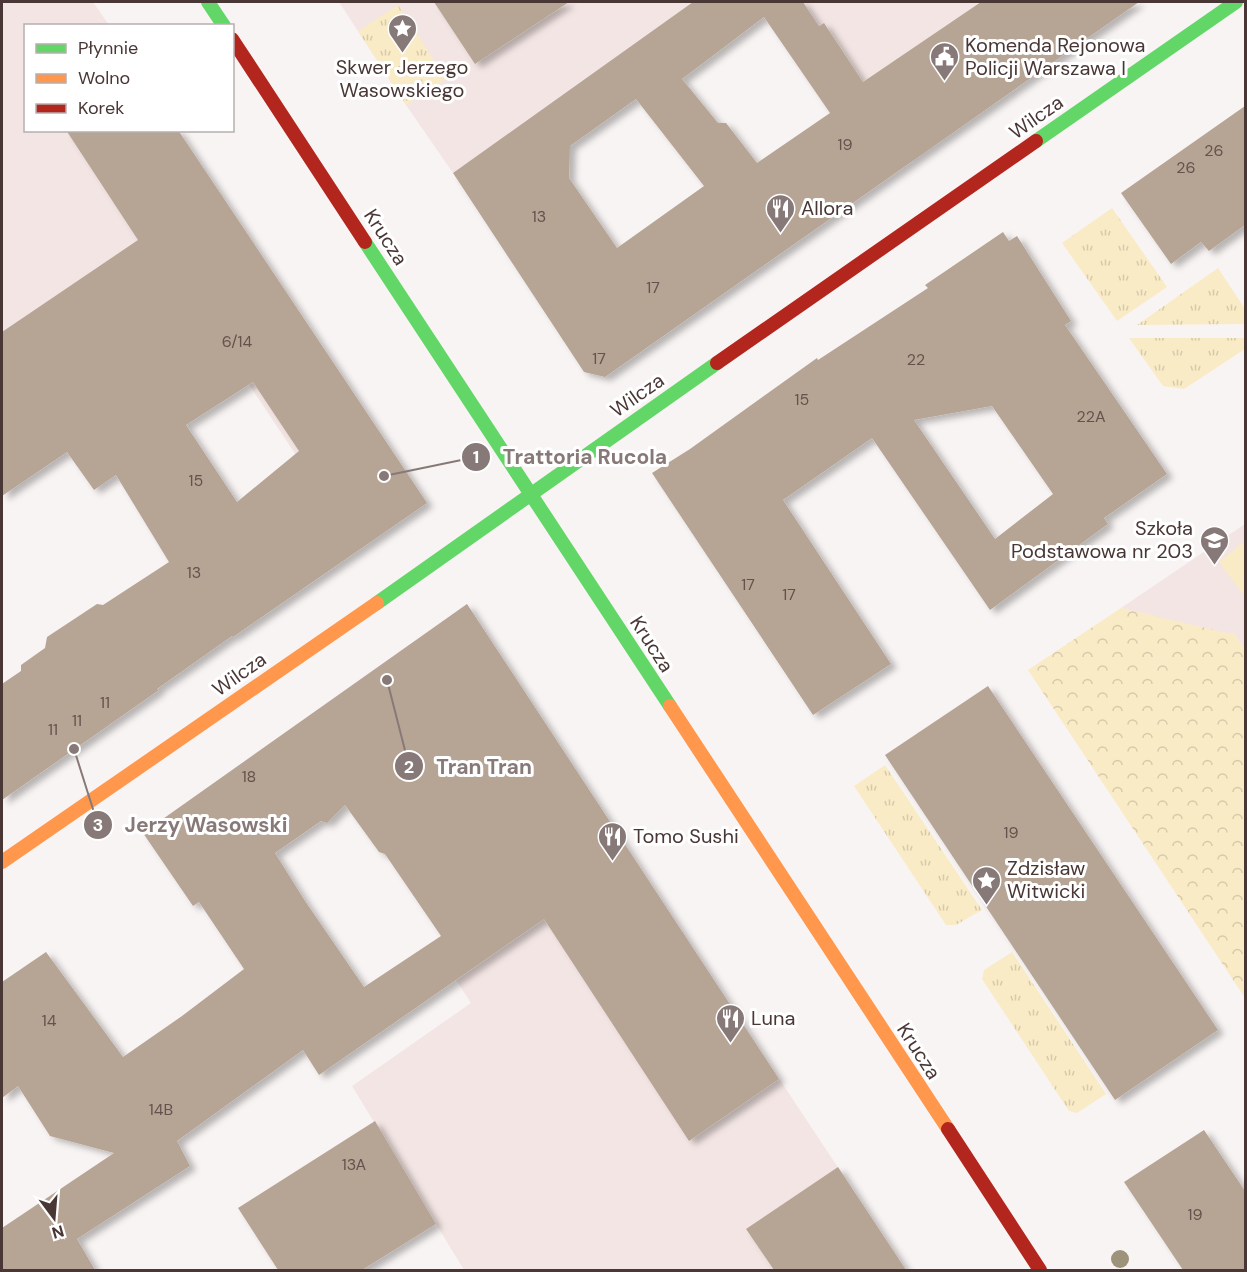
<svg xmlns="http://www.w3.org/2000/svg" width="1247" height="1272" viewBox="0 0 1247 1272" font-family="'DM Sans',sans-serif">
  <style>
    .built { fill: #f3e5e3 }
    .grass { fill: url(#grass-tufts) }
    .forest { fill: url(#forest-crowns) }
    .garden { fill: #f9ebc5 }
    .building { fill: #b6a595; fill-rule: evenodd; filter: url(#shadow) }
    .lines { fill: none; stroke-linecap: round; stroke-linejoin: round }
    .fast { stroke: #63d668; stroke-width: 14 }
    .slow { stroke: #ff974d; stroke-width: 14 }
    .jam { stroke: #b3261e; stroke-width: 14 }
    .tree { fill: #9d937b }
    .labels { text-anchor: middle; stroke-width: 6; stroke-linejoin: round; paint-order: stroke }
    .number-label { font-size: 16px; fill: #64524d }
    .poi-label { font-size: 20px; fill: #493735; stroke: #fff; text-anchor: start }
    .street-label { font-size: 20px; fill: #493735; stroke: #fff }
    .leader { fill: none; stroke: #877978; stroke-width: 2 }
    .callout-dot { fill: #877978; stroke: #fff; stroke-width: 2 }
    .mark-label { font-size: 18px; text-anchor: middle; font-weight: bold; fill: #fff }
    .callout-label { font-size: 21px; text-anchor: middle; font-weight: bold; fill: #877978; stroke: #fff; stroke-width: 6; stroke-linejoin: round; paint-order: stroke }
  </style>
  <defs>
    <pattern id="grass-tufts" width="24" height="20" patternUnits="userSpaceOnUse" patternTransform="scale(1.5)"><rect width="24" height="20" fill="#f9ebc5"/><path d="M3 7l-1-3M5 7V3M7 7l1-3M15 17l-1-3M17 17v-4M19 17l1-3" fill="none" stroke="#d7caaa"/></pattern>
    <pattern id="forest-crowns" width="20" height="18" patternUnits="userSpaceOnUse" patternTransform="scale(1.5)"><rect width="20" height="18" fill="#f9ebc5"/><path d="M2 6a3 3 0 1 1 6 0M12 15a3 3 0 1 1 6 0" fill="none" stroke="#d7caaa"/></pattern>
    <filter id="shadow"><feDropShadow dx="6" dy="4" stdDeviation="3" flood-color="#0004"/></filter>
  </defs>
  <rect width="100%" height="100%" fill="#f9f4f4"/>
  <!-- built -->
  <g class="built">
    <path d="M2,2H93L109,25L26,26V130L178,131L427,503L359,550L222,344L2,496Z"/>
    <path d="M339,2H693L453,173L406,105Z"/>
    <path d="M803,2H1029L1067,52L915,160L824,23L819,26Z"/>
    <path d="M1245,524V650L1234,633L1231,635L1121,608Z"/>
    <path d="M467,604L778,1077L906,1270H464L352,1086L471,1003L456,980L506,945L378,668Z"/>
  </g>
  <!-- grass -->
  <g class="grass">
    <path d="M398,5L446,79L406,105L358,31Z"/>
    <path d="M1112,208L1167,287L1117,321L1062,243Z"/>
    <path d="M1218,268L1245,309V324L1137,325Z"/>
    <path d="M1129,338H1245V349L1184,389L1163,386Z"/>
    <path d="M885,765L982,910L956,925H946L854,786Z"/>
    <path d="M1012,952L1106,1094L1077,1113L1069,1111L982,979L984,970Z"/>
  </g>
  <!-- forest -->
  <path class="forest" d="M1121,608L1231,634L1234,633L1245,650V998L1028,670Z"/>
  <!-- garden -->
  <path class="garden" d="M1245,541V597L1219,562Z"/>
  <!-- building -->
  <g class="building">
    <path d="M434,2H569L475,64Z"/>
    <path d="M693,2H803L819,26L824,23L863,82L981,2H1139L605,377L584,372L453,173ZM764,17L830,113L757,163L726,123H718L682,79ZM636,99L704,186L617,248L569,178L570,146Z"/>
    <path d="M1245,106V225L1209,251L1201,242L1171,264L1121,193Z"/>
    <path d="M66,130H178L427,503L233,637L232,636L157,689L159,690L2,800V684L21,671V665L45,648L47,637L97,604L103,605L169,562L116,475L94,490L67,452L2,496V332L138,240ZM253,382L299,451L237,502L186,425Z"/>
    <path d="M1003,232L1009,241L1017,236L1071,321L1065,325L1167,474L1104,518L1108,524L990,610L872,438L783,500L891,664L813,715L652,473L690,449L817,358L818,360L928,288L925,285ZM992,406L1053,494L995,539L914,420Z"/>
    <path d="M467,604L779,1079L689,1141L544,919L319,1075L303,1050L177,1141L190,1166L77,1239L95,1270H2V1228L114,1153L50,1136L18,1086L2,1098V982L46,952L123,1057L182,1016L244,969L199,902L193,906L143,833ZM345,805L379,852L385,854L441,936L364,987L305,901L275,853L321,821L327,823Z"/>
    <path d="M988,686L1218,1030L1115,1100L885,755Z"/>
    <path d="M375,1121L436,1224L362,1270H278L238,1208Z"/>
    <path d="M1204,1130L1245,1191V1270H1183L1124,1182Z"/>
    <path d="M838,1167L906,1270H774L746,1229Z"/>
  </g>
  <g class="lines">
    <!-- fast -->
    <g class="fast">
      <path d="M208,2L224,26"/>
      <path d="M1036,141L1236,2"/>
      <path d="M365,242L670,706"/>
      <path d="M377,603L717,363"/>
    </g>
    <!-- slow -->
    <g class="slow">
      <path d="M670,706L948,1129"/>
      <path d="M2,862L377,603"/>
    </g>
    <!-- jam -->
    <g class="jam">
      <path d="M232,39L365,242"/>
      <path d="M717,363L1036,141"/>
      <path d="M948,1129L1040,1270"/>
    </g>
  </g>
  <!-- trees -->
  <circle class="tree" cx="1120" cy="1259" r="9"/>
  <!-- icons -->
  <defs>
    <symbol id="sight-pin" viewBox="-11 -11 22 30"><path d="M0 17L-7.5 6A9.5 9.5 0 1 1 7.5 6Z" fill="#877978" stroke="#fff"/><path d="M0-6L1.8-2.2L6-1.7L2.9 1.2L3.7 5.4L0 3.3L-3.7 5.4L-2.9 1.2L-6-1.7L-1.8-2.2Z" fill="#fff"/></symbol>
    <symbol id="civic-pin" viewBox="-11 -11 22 30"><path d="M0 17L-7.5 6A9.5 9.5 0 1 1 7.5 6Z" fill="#877978" stroke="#fff"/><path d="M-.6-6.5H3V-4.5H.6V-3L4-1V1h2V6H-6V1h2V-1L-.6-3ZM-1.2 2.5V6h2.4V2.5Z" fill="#fff"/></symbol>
    <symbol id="restaurant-pin" viewBox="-11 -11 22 30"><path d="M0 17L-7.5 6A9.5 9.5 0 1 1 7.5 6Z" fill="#877978" stroke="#fff"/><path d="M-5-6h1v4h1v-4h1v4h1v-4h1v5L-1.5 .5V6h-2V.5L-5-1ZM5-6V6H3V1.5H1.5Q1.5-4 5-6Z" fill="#fff"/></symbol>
    <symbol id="school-pin" viewBox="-11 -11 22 30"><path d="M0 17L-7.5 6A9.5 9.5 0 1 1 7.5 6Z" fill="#877978" stroke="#fff"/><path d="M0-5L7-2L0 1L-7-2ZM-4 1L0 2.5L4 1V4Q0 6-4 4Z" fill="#fff"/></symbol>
  </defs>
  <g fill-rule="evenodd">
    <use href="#sight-pin" x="386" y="12" width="33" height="45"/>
    <use href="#civic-pin" x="928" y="40" width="33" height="45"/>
    <use href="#restaurant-pin" x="764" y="192" width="33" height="45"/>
    <use href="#school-pin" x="1198" y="524" width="33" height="45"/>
    <use href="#restaurant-pin" x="596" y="820" width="33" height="45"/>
    <use href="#sight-pin" x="970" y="864" width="33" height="45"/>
    <use href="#restaurant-pin" x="714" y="1002" width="33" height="45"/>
  </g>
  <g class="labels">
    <!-- number labels -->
    <g class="number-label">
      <text x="845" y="150">19</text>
      <text x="1214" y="156">26</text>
      <text x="1186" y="173">26</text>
      <text x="539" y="222">13</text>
      <text x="653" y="293">17</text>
      <text x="237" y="347">6/14</text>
      <text x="599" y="364">17</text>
      <text x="916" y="365">22</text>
      <text x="802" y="405">15</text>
      <text x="1091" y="422">22A</text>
      <text x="196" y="486">15</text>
      <text x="194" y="578">13</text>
      <text x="748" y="590">17</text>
      <text x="789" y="600">17</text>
      <text x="105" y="708">11</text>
      <text x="77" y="726">11</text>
      <text x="53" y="735">11</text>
      <text x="249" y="782">18</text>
      <text x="1011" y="838">19</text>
      <text x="49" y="1026">14</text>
      <text x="161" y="1115">14B</text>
      <text x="354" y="1170">13A</text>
      <text x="1195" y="1220">19</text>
    </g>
    <!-- poi labels -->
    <g class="poi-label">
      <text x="965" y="52">Komenda Rejonowa<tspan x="965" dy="23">Policji Warszawa I</tspan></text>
      <text x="402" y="74" text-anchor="middle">Skwer Jerzego<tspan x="402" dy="23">Wasowskiego</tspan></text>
      <text x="801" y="215">Allora</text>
      <text x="1193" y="535" text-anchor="end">Szkoła<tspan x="1193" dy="23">Podstawowa nr 203</tspan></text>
      <text x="633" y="843">Tomo Sushi</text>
      <text x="1007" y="875">Zdzisław<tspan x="1007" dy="23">Witwicki</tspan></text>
      <text x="751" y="1025">Luna</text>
    </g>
    <!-- street labels -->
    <g class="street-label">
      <text transform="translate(1036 117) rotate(-35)" y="7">Wilcza</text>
      <text transform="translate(386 237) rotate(57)" y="7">Krucza</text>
      <text transform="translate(637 395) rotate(-35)" y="7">Wilcza</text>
      <text transform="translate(652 644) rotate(57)" y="7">Krucza</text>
      <text transform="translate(239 674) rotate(-35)" y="7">Wilcza</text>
      <text transform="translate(919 1051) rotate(57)" y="7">Krucza</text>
    </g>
  </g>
  <!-- callouts -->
  <path class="leader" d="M384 476L476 457M387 680L409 766M74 749L98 825"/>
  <g class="callout-dot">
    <circle cx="384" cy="476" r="6"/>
    <circle cx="387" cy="680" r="6"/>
    <circle cx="74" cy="749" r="6"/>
    <circle cx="476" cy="457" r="15"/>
    <circle cx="409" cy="766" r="15"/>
    <circle cx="98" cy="825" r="15"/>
  </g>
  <g class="mark-label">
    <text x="476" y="463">1</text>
    <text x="409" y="773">2</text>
    <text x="98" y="831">3</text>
  </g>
  <g class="callout-label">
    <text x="585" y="464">Trattoria Rucola</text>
    <text x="484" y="774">Tran Tran</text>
    <text x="206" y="832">Jerzy Wasowski</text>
  </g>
  <!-- border -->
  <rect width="1247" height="1272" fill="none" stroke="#493735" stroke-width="6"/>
  <!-- legend -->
  <rect x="24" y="24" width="210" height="108" fill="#ffffff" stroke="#b6afae" stroke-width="1.5"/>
  <rect x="36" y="44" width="30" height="9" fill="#63d668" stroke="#b6afae" stroke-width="1.5"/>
  <text x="78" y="54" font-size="18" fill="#493735">Płynnie</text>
  <rect x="36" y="74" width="30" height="9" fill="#ff974d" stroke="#b6afae" stroke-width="1.5"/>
  <text x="78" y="84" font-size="18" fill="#493735">Wolno</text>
  <rect x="36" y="104" width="30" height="9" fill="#b3261e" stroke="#b6afae" stroke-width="1.5"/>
  <text x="78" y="114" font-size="18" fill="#493735">Korek</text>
  <!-- north arrow -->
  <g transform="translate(54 1218) rotate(164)" stroke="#ffffff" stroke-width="4.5" paint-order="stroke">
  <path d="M0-4.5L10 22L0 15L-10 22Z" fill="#493735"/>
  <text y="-9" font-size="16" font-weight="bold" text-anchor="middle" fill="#493735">N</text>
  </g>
</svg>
